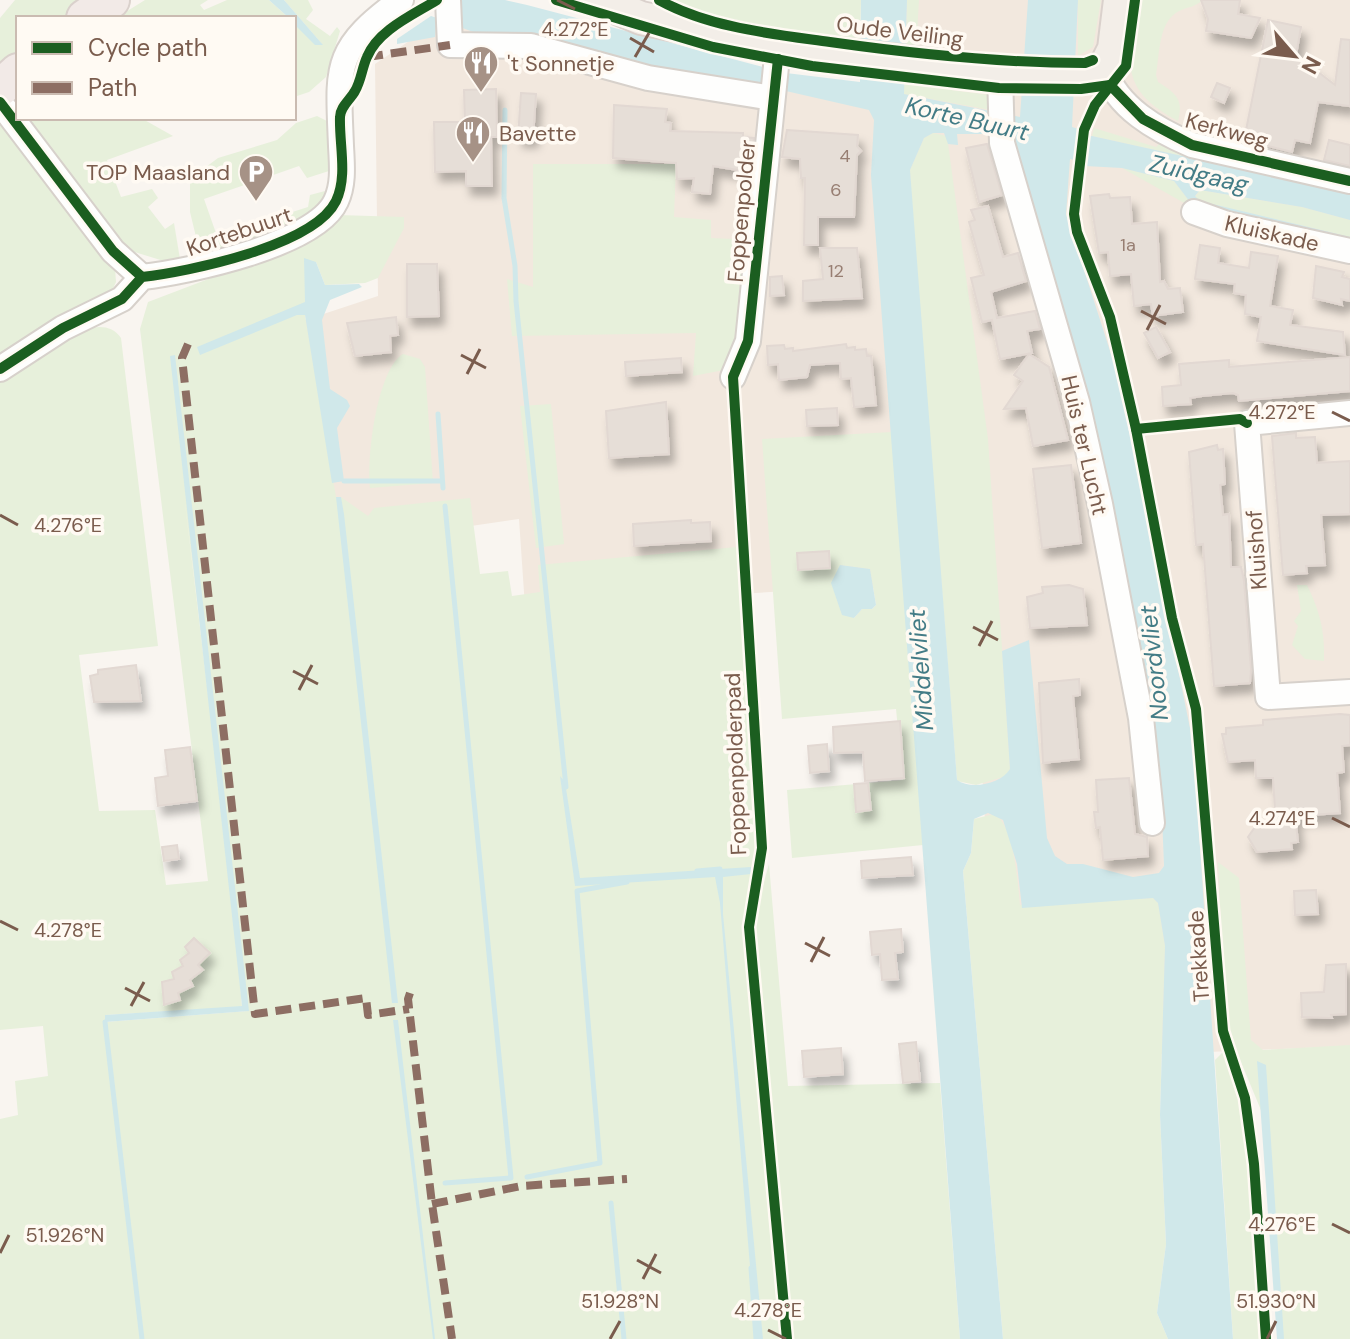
<svg xmlns="http://www.w3.org/2000/svg" width="1350" height="1339" viewBox="0 0 1350 1339" font-family="'DM Sans',sans-serif">
  <style>
    .residential { fill: #f2e8de }
    .green { fill: #e7f0db; fill-rule: evenodd }
    .water { fill: #d0e8ea; fill-rule: evenodd }
    .lines { fill: none; stroke-linecap: round; stroke-linejoin: round }
    .stream { stroke: #d0e8ea; stroke-width: 5 }
    .building { fill: #e6ded7; stroke: #e2d8d2; stroke-width: 2; filter: url(#shadow) }
    .minor-casing { stroke: #d7d1cb; stroke-width: 28 }
    .major-casing { stroke: #dad1cc; stroke-width: 36 }
    .highway-casing { stroke: #dad1cc; stroke-width: 40 }
    .minor { stroke: #fefefd; stroke-width: 24 }
    .major { stroke: #f3eee8; stroke-width: 32 }
    .highway { stroke: #f2eae7; stroke-width: 36 }
    .quiet { stroke: #8d6e63; stroke-width: 8; stroke-dasharray: 16 8; stroke-linecap: butt }
    .cycleway-casing { stroke: #fffaf3; stroke-width: 15 }
    .cycleway { stroke: #1b5e20; stroke-width: 10 }
    .ticks { fill: none; stroke: #7a5c4d; stroke-width: 3 }
    .labels { text-anchor: middle; stroke-width: 7; stroke-linejoin: round; paint-order: stroke }
    .number-label { font-size: 18px; fill: #977e72 }
    .street-label { font-size: 22px; fill: #7a5c4d; stroke: #fffaf3 }
    .poi-label { font-size: 22px; fill: #7a5c4d; stroke: #fffaf3; text-anchor: start }
    .water-label { font-size: 24px; font-style: italic; fill: #437c86; stroke: #fffaf3 }
    .ticks-label { font-size: 20px; text-anchor: middle; fill: #7a5c4d; stroke: #fffaf3; stroke-width: 7; stroke-linejoin: round; paint-order: stroke }
  </style>
  <defs>
    <filter id="shadow"><feDropShadow dx="5" dy="9" stdDeviation="4" flood-color="#0004"/></filter>
  </defs>
  <rect width="100%" height="100%" fill="#f9f5f0"/>
  <!-- residential -->
  <path class="residential" d="M874,0H1350V1046L1000,1061L970,580L525,607L519,519L302,551L278,329L378,296L375,64L442,19L871,94Z"/>
  <!-- green -->
  <g class="green">
    <path d="M15,0H87L65,18H18V61L0,77V18Z"/>
    <path d="M145,0H208L200,5L204,10L227,0H269L289,18H116Z"/>
    <path d="M284,0H308L313,10L306,19L330,36L337,27L340,31L326,77L309,92L294,97V24L322,44Z"/>
    <path d="M664,0H861L860,43C794,34 726,28 664,0Z"/>
    <path d="M907,0H919L916,51L906,50Z"/>
    <path d="M1078,0H1101L1093,47L1078,56Z"/>
    <path d="M1138,0H1203C1195,7 1188,7 1179,11C1158,22 1160,53 1156,75L1158,82C1176,93 1184,100 1178,121C1118,89 1127,61 1138,0Z"/>
    <path d="M904,84L989,95L991,110L904,94Z"/>
    <path d="M317,116L329,122L332,163L329,171L307,178L299,166L204,199L217,236L308,207L310,195L325,191C321,218 239,253 214,250C207,249 202,245 197,241L190,212V184L194,176L218,158L277,140L296,123Z"/>
    <path d="M24,118H141L173,136L107,160L121,197L152,189L158,198L148,207L165,229L174,223L180,259L167,262L128,250Z"/>
    <path d="M0,120L115,268L116,282L110,295L0,362Z"/>
    <path d="M1094,128L1156,147L1162,141L1350,190V193L1092,136Z"/>
    <path d="M933,133L947,136L988,439L1010,769L1006,776L976,785L957,781L912,211L910,170L924,138Z"/>
    <path d="M533,164H676L674,217L711,220V238L755,240L744,348L724,370L693,376L696,333L512,336L507,279L533,287Z"/>
    <path d="M1122,168L1174,181L1190,202L1186,204Z"/>
    <path d="M1200,190L1302,207L1350,220V237L1199,201L1195,197Z"/>
    <path d="M338,215L404,217V228L378,278L365,283L325,285L316,262L305,302L297,315H305L336,497H341L368,516L374,508L470,498L480,574L508,571L512,596L540,592L538,565L737,547L757,836L743,923L758,1086H770L753,921L769,864L788,1086L940,1083L960,1339H0V1119L18,1115L15,1081L48,1076L43,1026L0,1030V381C24,365 97,302 121,338L158,646L79,655L99,811L155,810L166,885L208,881L140,329L148,302L253,262ZM184,495L248,1011L105,1022V1015L242,1007L233,901Z"/>
    <path d="M403,354L420,359L425,367L433,483L370,488C366,459 377,369 403,354Z"/>
    <path d="M551,404L564,544L536,548L520,406Z"/>
    <path d="M892,432L923,845L792,858L787,790L903,780L896,709L782,719L762,439ZM840,565L870,569L876,605L872,609H862L854,618L842,607Z"/>
    <path d="M1297,585H1307C1320,612 1325,631 1324,661L1305,659L1292,645L1298,626L1294,621L1301,611Z"/>
    <path d="M994,814C1014,824 1018,884 1020,905L1153,898L1158,903L1165,946L1160,1115L1166,1244L1157,1313L1168,1339H1003L963,871L971,853L974,819Z"/>
    <path d="M1218,862L1239,878L1251,1040L1263,1050L1350,1045V1339H1280L1263,1115L1226,1026Z"/>
    <path d="M1225,1050L1246,1121L1263,1339H1233L1215,1060Z"/>
  </g>
  <!-- water -->
  <g class="water">
    <path d="M269,0H284L323,45H315L294,24V18H289Z"/>
    <path d="M458,0H505L527,5L786,73L860,82L861,0H907L904,94L1020,117L1028,0H1078L1072,127L1079,129V138L1092,136L1350,193V220L1302,207L1200,190L1195,196L1200,201L1350,237V244L1190,202L1174,181L1122,168L1085,166V162L1070,159L1066,214L1120,382L1193,743L1233,1339H1168L1157,1313L1166,1244L1160,1115L1165,946L1158,903L1153,898L1022,908L1017,864L1003,820L988,813L974,819L971,853L963,871L1003,1339H960L871,175L874,120L869,110L764,86L683,78L484,36L460,27ZM933,133H944L948,144L958,145L957,134H1005L1148,708L1161,790L1164,866L1159,873L1133,877L1083,864H1067L1055,856L1047,838L1029,640L1002,651L1010,769C1001,784 971,790 957,780L910,170L924,138Z"/>
    <path d="M431,16L437,18L435,37L397,44V39Z"/>
    <path d="M304,258L316,262L325,285L359,284L362,287L330,300L322,320L330,389L347,400L350,406L337,428L344,481L332,483L305,315H297L200,355L197,347L305,302Z"/>
    <path d="M175,355L249,1011L105,1022V1015L242,1006L170,356Z"/>
    <path d="M336,497H341L344,514L398,1003H392Z"/>
    <path d="M840,565L870,569L876,605L872,609H862L854,618L842,615L831,583Z"/>
    <path d="M560,776L565,782L580,878L751,867V874L723,877V914L763,1339H756L720,903L715,877L575,886Z"/>
    <path d="M393,1020H398L435,1339H433Z"/>
    <path d="M1257,1061L1266,1065L1284,1339H1277Z"/>
  </g>
  <g class="lines">
    <!-- stream -->
    <g class="stream">
      <path d="M505,110L504,198L515,266L516,301L566,787"/>
      <path d="M438,414L443,488"/>
      <path d="M344,481H442"/>
      <path d="M445,506L511,1178L445,1183"/>
      <path d="M697,871L720,869V875"/>
      <path d="M105,1022L142,1339"/>
      <path d="M527,1177L600,1163L577,891L627,882"/>
      <path d="M611,1203L624,1339"/>
      <path d="M751,1268L756,1339"/>
    </g>
  </g>
  <!-- building -->
  <g class="building">
    <path d="M1201,0H1240L1238,14L1260,18L1251,38L1206,31L1208,19Z"/>
    <path d="M1268,20L1301,27L1296,55L1335,85L1341,39L1350,40V106L1318,102L1310,143L1295,140L1292,152L1244,140Z"/>
    <path d="M1217,83L1230,88L1224,103L1211,97Z"/>
    <path d="M496,89L497,137H491L492,186H466V171L435,172L434,122H465L464,90Z"/>
    <path d="M521,93L536,94L533,138H518Z"/>
    <path d="M614,105L667,109L665,122L671,123L670,131L743,133V137L754,138L750,172L713,166L710,194L692,192L694,178L677,179L676,163L613,158Z"/>
    <path d="M787,130L858,135L857,146L861,151L857,155L854,217H818V245H804L805,178H801L800,159L782,157Z"/>
    <path d="M1329,140L1350,145V166L1324,160Z"/>
    <path d="M987,144L1002,195L979,202L966,148Z"/>
    <path d="M1109,194L1110,198L1130,197L1132,224L1157,222L1160,282L1164,281L1168,289L1180,288L1183,312L1153,316L1151,304L1134,306L1131,274L1110,276L1108,252L1099,253L1090,196Z"/>
    <path d="M988,206L1003,257L1018,253L1026,281L991,292L997,318L1035,311L1040,329L1027,331L1032,353L1000,359L992,320L982,322L971,278L984,275L969,222L975,220L971,210Z"/>
    <path d="M1200,245L1220,248L1218,263L1249,268L1251,252L1278,256L1270,306L1293,310L1290,325L1343,332L1345,355L1257,341L1261,317L1245,314L1246,295L1234,293L1235,284L1195,279Z"/>
    <path d="M820,248H857L862,298L803,301V281L823,279Z"/>
    <path d="M407,264H437L439,316L407,317Z"/>
    <path d="M1316,266L1344,272L1342,277L1350,279V301L1341,299L1342,305L1313,298Z"/>
    <path d="M782,276L784,295L770,296V277Z"/>
    <path d="M396,317L398,335L390,336L391,352L355,356L347,323Z"/>
    <path d="M1156,327L1170,352L1158,358L1144,333Z"/>
    <path d="M846,344L847,348L855,347V350L866,349L867,356H871L876,405L854,407L851,378L841,379L840,363L810,365L807,377L779,380L778,364L768,365L767,346L784,345L785,349L793,348V351Z"/>
    <path d="M1029,354L1049,367L1068,440L1033,446L1026,408L1004,409L1023,381L1014,375Z"/>
    <path d="M1350,357V391L1239,401L1238,395L1233,393L1202,396L1190,398L1191,404L1163,406L1162,387L1181,385L1179,364L1229,360V367Z"/>
    <path d="M681,358L682,372L626,376L625,362Z"/>
    <path d="M666,402L669,454L609,458L606,411Z"/>
    <path d="M837,408L838,425L807,426L806,410Z"/>
    <path d="M1296,433V438L1315,437L1317,463L1350,461V514L1321,515L1325,565L1306,566L1307,573L1283,575L1272,436Z"/>
    <path d="M1217,445L1218,450L1223,449L1225,484L1220,485L1223,515L1229,514L1231,567H1241L1244,581L1251,669L1250,683L1214,686L1203,544L1196,545L1189,452Z"/>
    <path d="M1071,465L1081,543L1042,548L1033,469Z"/>
    <path d="M691,520V523L710,522L711,541L634,546L633,524Z"/>
    <path d="M829,551L830,568L798,570L797,553Z"/>
    <path d="M1069,585L1083,589L1087,625L1030,628L1027,597L1043,593L1042,587Z"/>
    <path d="M136,665L141,701L94,702L90,676L98,674V670Z"/>
    <path d="M1079,679L1080,695L1073,696L1079,759L1043,763L1039,683Z"/>
    <path d="M1340,714L1350,715V745L1342,746L1344,772L1337,773L1340,813L1295,816L1298,842L1291,843L1292,849L1257,852L1248,837L1255,827L1276,825L1273,778H1256L1255,760L1228,762L1222,734H1226V728L1263,725V720Z"/>
    <path d="M900,721L904,778L865,781L863,752L834,753L833,727Z"/>
    <path d="M827,744L829,771L810,773L808,746Z"/>
    <path d="M190,747L197,801L158,806L155,778L168,776L165,750Z"/>
    <path d="M1129,778L1135,834L1147,837L1148,856L1103,860L1100,827L1096,828L1094,812H1098L1096,780Z"/>
    <path d="M868,783L871,810L856,812L854,784Z"/>
    <path d="M177,845L179,859L164,861L162,847Z"/>
    <path d="M911,857L913,875L862,878L861,861Z"/>
    <path d="M1316,890L1318,914L1295,915L1294,891Z"/>
    <path d="M901,929L903,952L895,953L898,979L882,980L880,954L872,955L870,932Z"/>
    <path d="M194,938L210,953L198,965L203,970L190,980L193,986L178,993L180,1000L164,1005L162,982L174,979L172,972L183,966L180,960L189,953L185,947Z"/>
    <path d="M1346,964V1014L1331,1015L1332,1018L1302,1017L1301,993L1324,992L1326,965Z"/>
    <path d="M916,1042L920,1081L903,1083L899,1044Z"/>
    <path d="M841,1048L843,1074L804,1077L802,1051Z"/>
  </g>
  <g class="lines">
    <defs>
      <g id="minor">
        <path d="M448,0L450,45L531,46L648,78L772,98"/>
        <path d="M1104,69C1117,108 1157,130 1192,145L1350,181"/>
        <path d="M1000,74L1002,143L1077,402L1100,504L1141,718L1152,823"/>
        <path d="M5,109L113,251L142,277"/>
        <path d="M1194,212L1227,224L1350,251"/>
        <path d="M0,369L63,328L122,299L142,277C187,272 316,245 336,201C344,184 342,165 341,146C338,67 332,50 401,0"/>
        <path d="M733,377L748,341L778,47"/>
        <path d="M1350,413L1247,423L1268,697L1350,692"/>
      </g>
      <path id="major" d="M598,0L641,18L778,47L1020,75L1093,74L1104,69L1114,49L1120,0"/>
      <g id="highway">
        <path d="M85,18L111,0"/>
        <path d="M0,88L18,72"/>
      </g>
    </defs>
    <!-- minor casing -->
    <use href="#minor" class="minor-casing"/>
    <!-- major casing -->
    <use href="#major" class="major-casing"/>
    <!-- highway casing -->
    <use href="#highway" class="highway-casing"/>
    <!-- minor -->
    <use href="#minor" class="minor"/>
    <!-- major -->
    <use href="#major" class="major"/>
    <!-- highway -->
    <use href="#highway" class="highway"/>
    <!-- quiet -->
    <g class="quiet">
      <path d="M367,57L450,45"/>
      <path d="M188,344L182,358L255,1014L366,998L368,1015L409,1009"/>
      <path d="M410,993L408,999L432,1204L452,1339"/>
      <path d="M432,1204L521,1186L627,1179"/>
    </g>
    <defs>
      <g id="cycleway">
        <path d="M556,0L713,47L812,66L999,88L1081,89L1110,85"/>
        <path d="M659,0C710,28 773,34 830,42C915,54 999,63 1085,63L1093,60"/>
        <path d="M1135,0L1126,66L1095,105L1084,130L1074,214L1077,232L1110,317L1136,429L1172,618L1196,709L1223,1031L1245,1098L1254,1164L1266,1339"/>
        <path d="M778,59L748,341L733,377L762,848L749,927L787,1339"/>
        <path d="M1110,85L1143,119L1192,145L1350,181"/>
        <path d="M0,102L113,251L142,277"/>
        <path d="M0,369L63,328L122,299L142,277C187,272 314,246 336,201C348,176 339,144 340,117C340,107 350,100 355,91C361,81 362,68 367,57C378,30 413,15 437,0"/>
        <path d="M1136,429L1240,419L1247,423"/>
      </g>
    </defs>
    <!-- cycleway casing -->
    <use href="#cycleway" class="cycleway-casing"/>
    <!-- cycleway -->
    <use href="#cycleway" class="cycleway"/>
  </g>
  <!-- ticks -->
  <path class="ticks" d="M557,0L575,9M630,38L654,52M635,57L649,33M1141,311L1166,324M1147,330L1160,305M461,355L486,368M467,374L480,349M1332,412L1350,421M0,515L18,525M973,627L998,640M979,646L992,621M293,671L318,684M299,690L312,665M1332,818L1350,827M0,921L18,930M805,943L830,956M811,962L824,937M125,988L150,1001M131,1006L144,982M1332,1224L1350,1233M0,1253L9,1235M637,1260L661,1273M643,1279L656,1254M768,1330L786,1339M610,1339L620,1321M1267,1339L1276,1321"/>
  <!-- icons -->
  <defs>
    <symbol id="restaurant-pin" viewBox="-11 -11 22 30"><path d="M0 17L-7.5 6A9.5 9.5 0 1 1 7.5 6Z" fill="#a69286" stroke="#fffaf3"/><path d="M-5-6h1v4h1v-4h1v4h1v-4h1v5L-1.5 .5V6h-2V.5L-5-1ZM5-6V6H3V1.5H1.5Q1.5-4 5-6Z" fill="#fff"/></symbol>
    <symbol id="parking-pin" viewBox="-11 -11 22 30"><path d="M0 17L-7.5 6A9.5 9.5 0 1 1 7.5 6Z" fill="#a69286" stroke="#fffaf3"/><path d="M-3.5-5.5H1a3.5 3.5 0 0 1 0 7H-1V5.5H-3.5ZM-1-3.4V-.6H.8a1.4 1.4 0 0 0 0-2.8Z" fill="#fff"/></symbol>
  </defs>
  <g fill-rule="evenodd">
    <use href="#restaurant-pin" x="461" y="43" width="40" height="54"/>
    <use href="#restaurant-pin" x="453" y="113" width="40" height="54"/>
    <use href="#parking-pin" x="236" y="152" width="40" height="54"/>
  </g>
  <g class="labels">
    <!-- number labels -->
    <g class="number-label">
      <text x="845" y="162">4</text>
      <text x="836" y="196">6</text>
      <text x="1128" y="251">1a</text>
      <text x="836" y="277">12</text>
    </g>
    <!-- street labels -->
    <g class="street-label">
      <text transform="translate(900 31) rotate(7)" y="8">Oude Veiling</text>
      <text transform="translate(1227 130) rotate(15)" y="8">Kerkweg</text>
      <text transform="translate(741 211) rotate(-85)" y="8">Foppenpolder</text>
      <text transform="translate(239 231) rotate(-19)" y="8">Kortebuurt</text>
      <text transform="translate(1272 233) rotate(13)" y="8">Kluiskade</text>
      <text transform="translate(1085 445) rotate(77)" y="8">Huis ter Lucht</text>
      <text transform="translate(1256 550) rotate(-94)" y="8">Kluishof</text>
      <text transform="translate(735 764) rotate(-92)" y="8">Foppenpolderpad</text>
      <text transform="translate(1198 956) rotate(-94)" y="8">Trekkade</text>
    </g>
    <!-- poi labels -->
    <g class="poi-label">
      <text x="507" y="71">'t Sonnetje</text>
      <text x="499" y="141">Bavette</text>
      <text x="230" y="180" text-anchor="end">TOP Maasland</text>
    </g>
    <!-- water labels -->
    <g class="water-label">
      <text transform="translate(967 119) rotate(13)" y="8">Korte Buurt</text>
      <text transform="translate(1199 174) rotate(13)" y="8">Zuidgaag</text>
      <text transform="translate(1154 663) rotate(-96)" y="8">Noordvliet</text>
      <text transform="translate(921 670) rotate(-94)" y="8">Middelvliet</text>
    </g>
  </g>
  <g class="ticks-label">
    <text x="575" y="36">4.272°E</text>
    <text x="1282" y="419">4.272°E</text>
    <text x="68" y="532">4.276°E</text>
    <text x="1282" y="825">4.274°E</text>
    <text x="68" y="937">4.278°E</text>
    <text x="1282" y="1231">4.276°E</text>
    <text x="65" y="1242">51.926°N</text>
    <text x="620" y="1308">51.928°N</text>
    <text x="1276" y="1308">51.930°N</text>
    <text x="768" y="1317">4.278°E</text>
  </g>
  <!-- legend -->
  <rect x="16" y="16" width="280" height="104" fill="#fffaf3" stroke="#cabbb1" stroke-width="2"/>
  <rect x="32" y="42" width="40" height="12" fill="#1b5e20" stroke="#cabbb1" stroke-width="2"/>
  <text x="88" y="56" font-size="24" fill="#7a5c4d">Cycle path</text>
  <rect x="32" y="82" width="40" height="12" fill="#8d6e63" stroke="#cabbb1" stroke-width="2"/>
  <text x="88" y="96" font-size="24" fill="#7a5c4d">Path</text>
  <!-- north arrow -->
  <g transform="translate(1294 56) rotate(118)" stroke="#fffaf3" stroke-width="6" paint-order="stroke">
  <path d="M0-6L14 30L0 20L-14 30Z" fill="#7a5c4d"/>
  <text y="-12" font-size="22" font-weight="bold" text-anchor="middle" fill="#7a5c4d">N</text>
  </g>
</svg>
